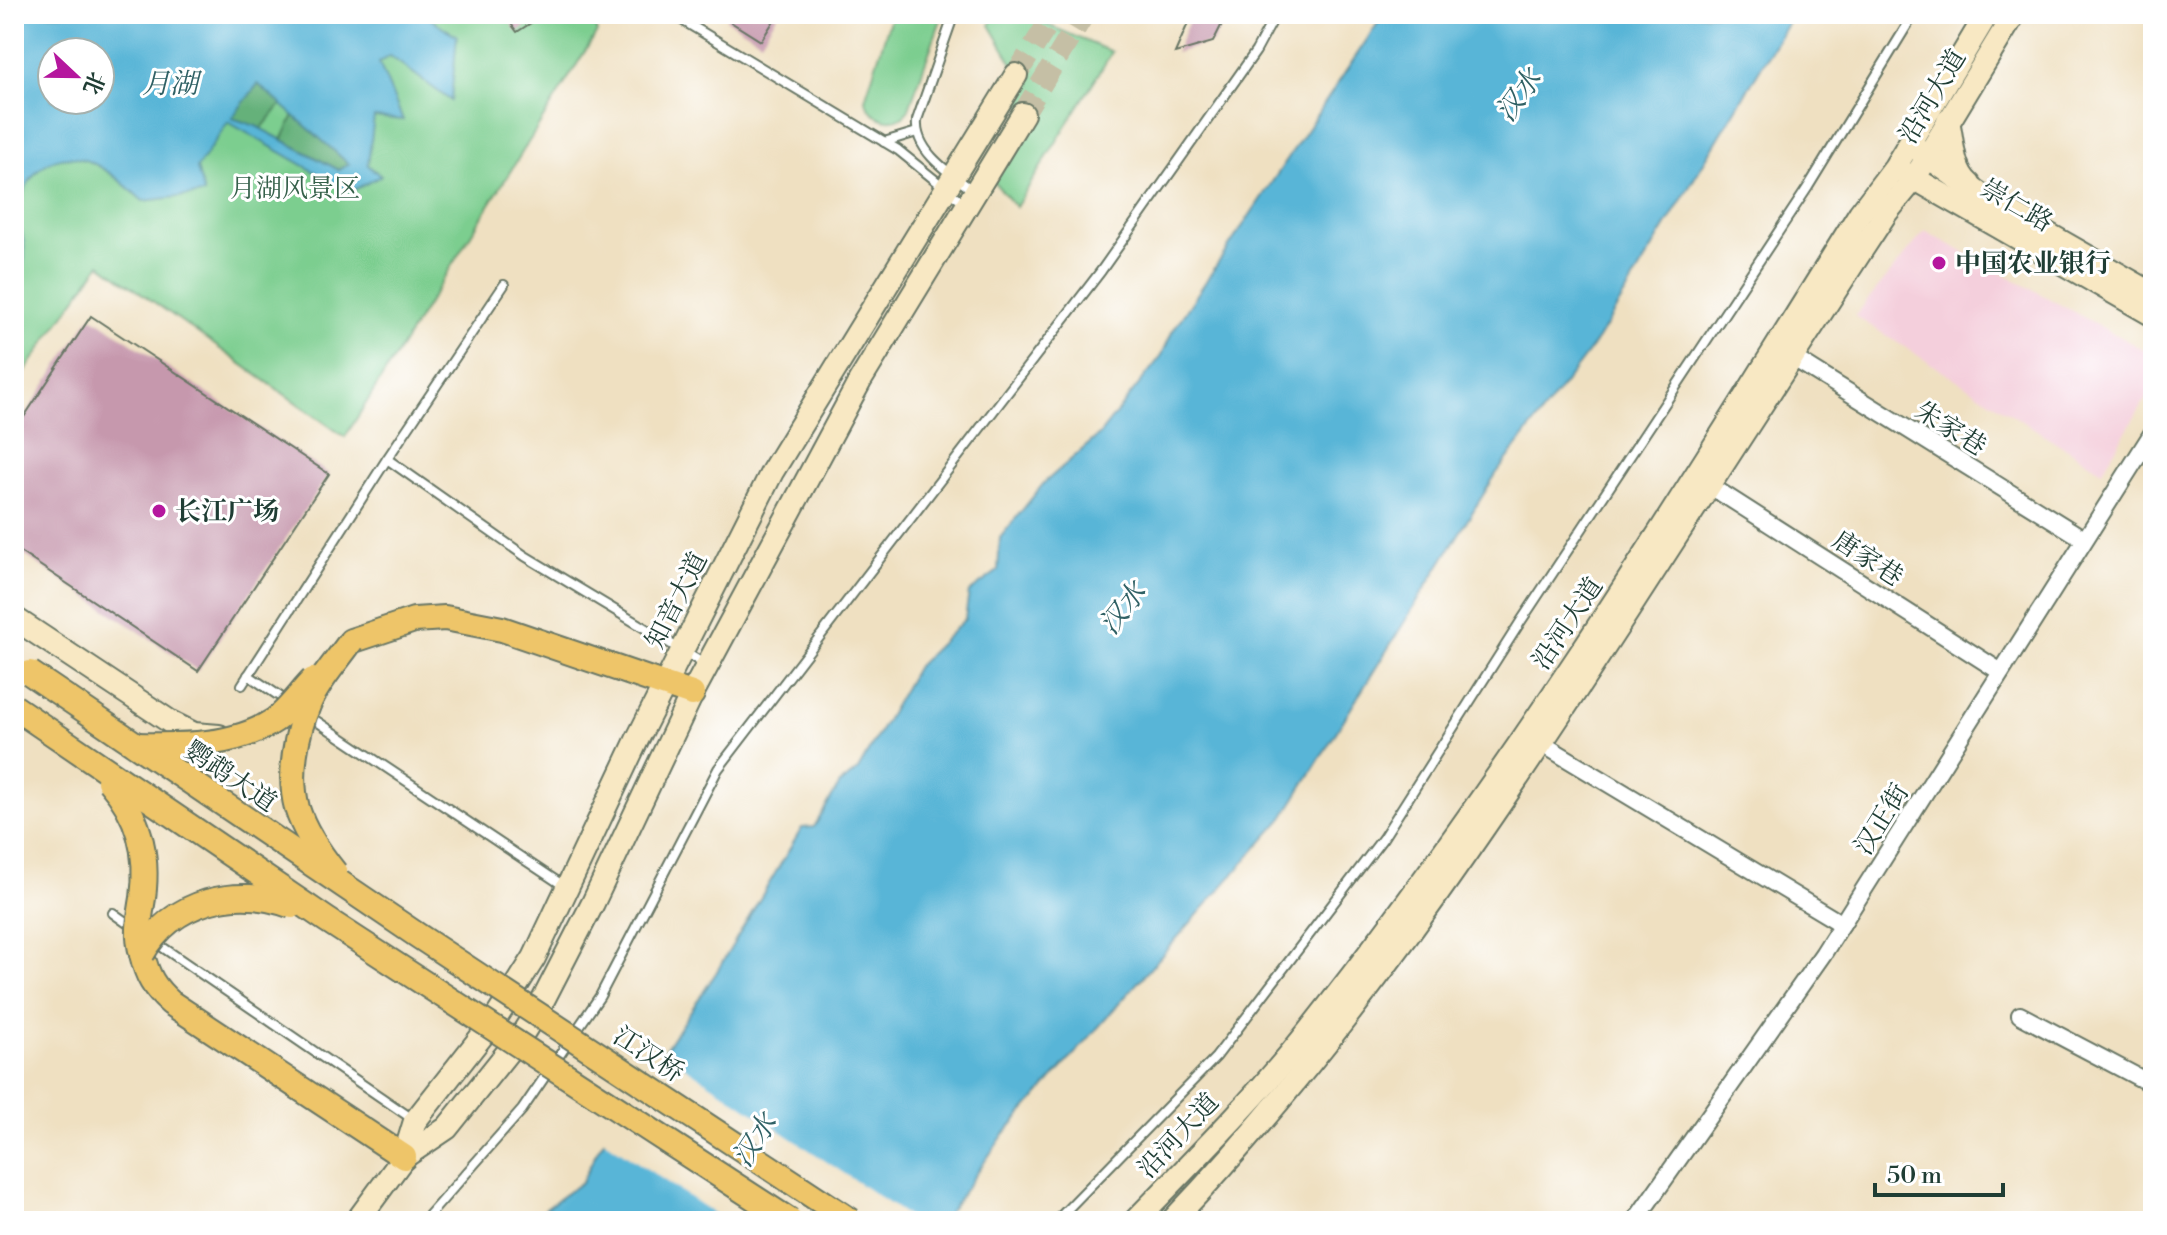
<svg xmlns="http://www.w3.org/2000/svg" width="2167" height="1235" viewBox="0 0 2167 1235" font-family="'Libre Bodoni','Noto Serif SC',serif">
  <style>
    .built { fill: #f4cfdc }
    .green { fill: #7cce8f; stroke: #4e8662; stroke-width: 2; fill-rule: evenodd }
    .forest { fill: #65b17a; stroke: #427757; stroke-width: 2 }
    .water { fill: #59b5d7; stroke: #3c7986; stroke-width: 2; fill-rule: evenodd }
    .pier { fill: #efe0c1 }
    .building { fill: #c698ad }
    .lines { fill: none; stroke-linecap: round; stroke-linejoin: round }
    .secondary-tunnel { stroke: #c5bfa5; stroke-width: 22; stroke-dasharray: 22 11; stroke-linecap: butt }
    .service-casing { stroke: #687665; stroke-width: 12 }
    .minor-casing { stroke: #687665; stroke-width: 20 }
    .secondary-casing { stroke: #687665; stroke-width: 26 }
    .primary-casing { stroke: #687665; stroke-width: 28 }
    .service { stroke: #fff; stroke-width: 8 }
    .minor { stroke: #fff; stroke-width: 16 }
    .secondary { stroke: #f8e8c3; stroke-width: 22 }
    .primary { stroke: #eec569; stroke-width: 24 }
    .primary-bridge-casing { stroke: #687665; stroke-width: 28; stroke-linecap: butt }
    .primary-bridge { stroke: #eec569; stroke-width: 24 }
    .poi-dot { fill: #b5179e; stroke: #fff; stroke-width: 3 }
    .labels { text-anchor: middle; stroke-width: 6; stroke-linejoin: round; paint-order: stroke }
    .street-label { font-size: 26px; fill: #1f3d34; stroke: #fff }
    .park-label { font-size: 26px; fill: #36614b; stroke: #fff }
    .poi-label { font-size: 26px; font-weight: bold; fill: #1f3d34; stroke: #fff; text-anchor: start }
    .water-label { font-size: 28px; font-style: italic; fill: #306165; stroke: #fff }
  </style>
  <rect width="100%" height="100%" fill="#fff"/>
  <filter id="ink" filterUnits="userSpaceOnUse"><feTurbulence type="fractalNoise" baseFrequency=".0125" numOctaves="2"/><feDisplacementMap in="SourceGraphic" scale="16" xChannelSelector="R" yChannelSelector="G"/><feConvolveMatrix kernelMatrix="1 2 1 2 8 2 1 2 1" color-interpolation-filters="sRGB"/></filter>
  <filter id="wash" filterUnits="userSpaceOnUse"><feTurbulence type="fractalNoise" baseFrequency=".006" numOctaves="4" result="noise"/><feDisplacementMap in="SourceGraphic" scale="32" xChannelSelector="R" yChannelSelector="G"/><feGaussianBlur stdDeviation="1.8" result="paint"/><feColorMatrix in="noise" values="0 0 0 0 0 0 0 0 0 0 0 0 0 0 0 0 0 1.4 0 .05"/><feComposite in="paint" operator="in"/></filter>
  <g filter="url(#wash)">
    <rect width="100%" height="100%" fill="#efe0c1"/>
    <!-- built -->
    <path class="built" d="M1925,231L2153,355V387L2102,471L1855,316Z"/>
    <!-- green -->
    <g class="green">
      <path d="M14,14H591L597,32L345,437L100,264L14,387ZM52,52H100V100H52Z"/>
      <path d="M892,14H943L908,111C894,129 870,118 865,99Z"/>
      <path d="M994,14H1022L1112,52L1016,207L993,181L1023,114L1013,64L990,25Z"/>
    </g>
    <!-- forest -->
    <g class="forest">
      <path d="M258,84L282,104L261,129L231,118Z"/>
      <path d="M294,115L349,164L339,170L282,140Z"/>
    </g>
    <!-- water -->
    <g class="water">
      <path d="M14,14H423L457,36L451,101L390,56L379,63L403,120L374,117L368,165L381,176L350,192L228,122L197,168L204,194L143,201C117,178 78,139 42,167C31,176 23,190 21,204C15,237 37,248 14,287ZM52,52H100V100H52ZM258,84L349,164L339,170L256,126L232,118Z"/>
      <path d="M1384,14H1793L1598,339L1496,474L1283,818L1004,1134L943,1221H539L546,1208L582,1182L597,1151L716,973L802,828L814,827L840,784L858,770L917,666L965,619L969,592L998,571L1000,538L1044,483L1099,435L1162,355L1172,332Z"/>
    </g>
    <!-- pier -->
    <path class="pier" d="M660,1050L915,1221H725L601,1138Z"/>
    <g id="blocks">
      <!-- building -->
      <g class="building">
        <path d="M504,14H536L537,19L517,32Z"/>
        <path d="M729,14H778L761,41L726,19Z"/>
        <path d="M1192,14H1227L1213,42L1175,53Z"/>
        <path d="M91,316L329,474L198,671L14,548V432Z"/>
      </g>
    </g>
  </g>
  <g filter="url(#ink)">
    <use href="#blocks" fill-opacity="0" stroke="#687665" stroke-width="2"/>
    <g class="lines">
      <!-- secondary-tunnel -->
      <g class="secondary-tunnel">
        <path d="M1016,75L1054,14"/>
        <path d="M1023,114L1084,14"/>
      </g>
      <defs>
        <g id="service">
          <path d="M672,14L898,150L966,205"/>
          <path d="M954,14L917,120C914,152 951,174 975,192"/>
          <path d="M884,142L917,132"/>
          <path d="M387,459L525,556L706,665"/>
          <path d="M248,675L288,702"/>
          <path d="M242,685L387,459L504,285"/>
          <path d="M309,716L564,886"/>
          <path d="M113,913L134,928"/>
          <path d="M155,942L414,1120"/>
          <path d="M424,1221L522,1110L600,996L718,769L1101,271L1256,51L1276,14"/>
          <path d="M1056,1221L1216,1057L1383,838L1521,621L1808,187L1914,14"/>
        </g>
        <g id="minor">
          <path d="M1792,357L2084,539"/>
          <path d="M1709,485L2001,672"/>
          <path d="M1541,743L1842,924"/>
          <path d="M2020,1015L2153,1085"/>
          <path d="M1635,1221L1823,954L2153,432"/>
        </g>
        <g id="secondary">
          <path d="M1948,121C1953,141 1952,170 1969,184"/>
          <path d="M1916,148L1985,198L2153,294"/>
          <path d="M1903,172L2153,315"/>
          <path d="M14,618L172,723L194,734L219,736"/>
          <path d="M404,1157L415,1121L496,1018L534,958L637,740L772,472L1016,75"/>
          <path d="M357,1221L404,1157L447,1128L523,1033L540,1006L593,903L692,694L860,381L1023,114"/>
          <path d="M1135,1221C1194,1160 1255,1099 1308,1032C1513,774 1686,492 1860,213L1895,167L1987,14"/>
          <path d="M1172,1221C1343,1042 1482,835 1617,628C1699,501 1781,375 1863,248L1886,213L1914,179L2014,14"/>
        </g>
        <g id="primary">
          <path d="M351,641L414,620L445,618L502,629L692,694"/>
          <path d="M142,954C147,976 154,988 171,1003L404,1157"/>
        </g>
      </defs>
      <!-- service casing -->
      <use href="#service" class="service-casing"/>
      <!-- minor casing -->
      <use href="#minor" class="minor-casing"/>
      <!-- secondary casing -->
      <use href="#secondary" class="secondary-casing"/>
      <!-- primary casing -->
      <use href="#primary" class="primary-casing"/>
      <!-- service -->
      <use href="#service" class="service"/>
      <!-- minor -->
      <use href="#minor" class="minor"/>
      <!-- secondary -->
      <use href="#secondary" class="secondary"/>
      <!-- primary -->
      <use href="#primary" class="primary"/>
      <defs>
        <g id="primary-bridge">
          <path d="M30,673L417,935L851,1221"/>
          <path d="M14,707L327,920L790,1221"/>
          <path d="M136,745C181,746 235,747 275,720C289,710 301,692 313,680"/>
          <path d="M109,781C139,815 149,853 143,898C140,917 136,934 142,954"/>
          <path d="M335,873C320,854 304,831 297,808C288,775 296,733 309,703C318,681 338,660 351,641"/>
          <path d="M142,954C172,900 237,885 292,906"/>
        </g>
      </defs>
      <!-- primary-bridge casing -->
      <use href="#primary-bridge" class="primary-bridge-casing"/>
      <!-- primary-bridge -->
      <use href="#primary-bridge" class="primary-bridge"/>
    </g>
  </g>
  <!-- markers -->
  <g class="poi-dot">
    <circle cx="1939" cy="263" r="8"/>
    <circle cx="159" cy="511" r="8"/>
  </g>
  <g class="labels">
    <!-- street labels -->
    <g class="street-label">
      <text transform="translate(1932 96) rotate(-59)" y="9">沿河大道</text>
      <text transform="translate(2017 205) rotate(30)" y="9">崇仁路</text>
      <text transform="translate(1951 428) rotate(32)" y="9">朱家巷</text>
      <text transform="translate(1868 558) rotate(33)" y="9">唐家巷</text>
      <text transform="translate(676 600) rotate(-63)" y="9">知音大道</text>
      <text transform="translate(1567 623) rotate(-56)" y="9">沿河大道</text>
      <text transform="translate(231 776) rotate(34)" y="9">鹦鹉大道</text>
      <text transform="translate(1881 819) rotate(-58)" y="9">汉正街</text>
      <text transform="translate(649 1054) rotate(33)" y="9">江汉桥</text>
      <text transform="translate(1178 1135) rotate(-47)" y="9">沿河大道</text>
    </g>
    <!-- park labels -->
    <g class="park-label">
      <text x="295" y="197">月湖风景区</text>
    </g>
    <!-- poi labels -->
    <g class="poi-label">
      <text x="1955" y="272">中国农业银行</text>
      <text x="175" y="520">长江广场</text>
    </g>
    <!-- water labels -->
    <g class="water-label">
      <text x="170" y="93">月湖</text>
      <text transform="translate(1518 95) rotate(-54)" y="10">汉水</text>
      <text transform="translate(1122 608) rotate(-52)" y="10">汉水</text>
      <text transform="translate(754 1140) rotate(-57)" y="10">汉水</text>
    </g>
  </g>
  <!-- margin -->
  <rect width="2167" height="1235" fill="none" stroke="#fff" stroke-width="48"/>
  <!-- north arrow -->
  <g transform="translate(76 76) rotate(112)"><circle r="38" fill="#ffffff" stroke="#a5b1ae" stroke-width="2"/>
  <path d="M0-6L14 30L0 20L-14 30Z" fill="#b5179e"/>
  <text y="-12" font-size="22" font-weight="bold" text-anchor="middle" fill="#1f3d34">北</text>
  </g>
  <!-- scale -->
  <path d="M1875 1183v12h128v-12" fill="none" stroke="#1f3d34" stroke-width="4"/>
  <text x="1887" y="1183" font-size="24" fill="#1f3d34" stroke="#ffffff" stroke-width="6" paint-order="stroke">50 m</text>
</svg>
